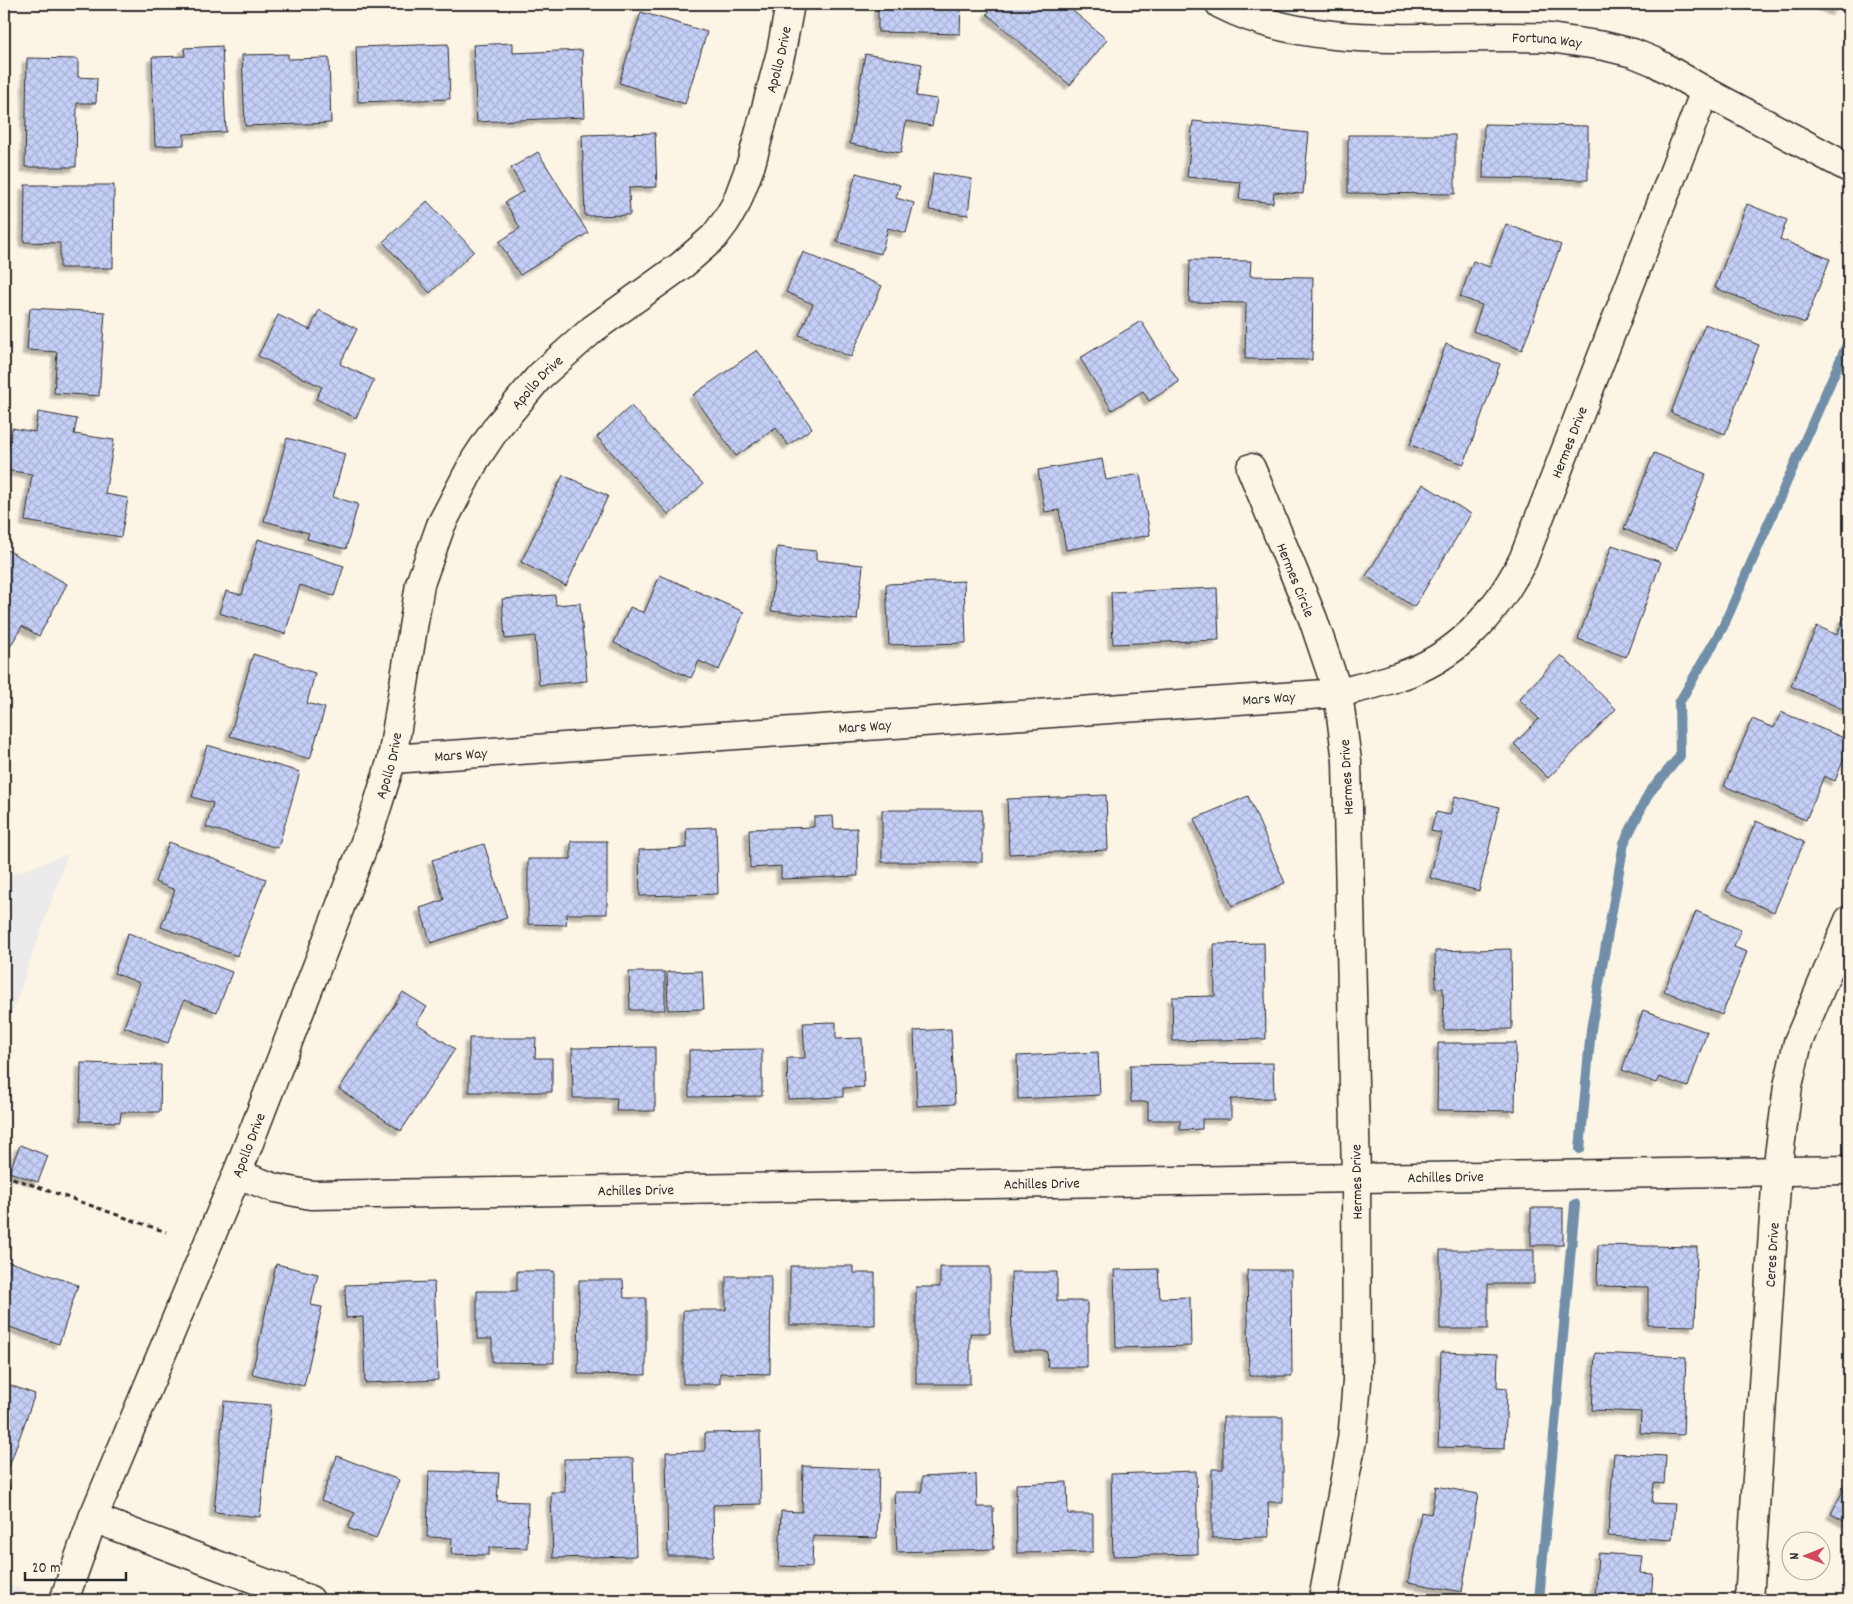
<svg xmlns="http://www.w3.org/2000/svg" width="1853" height="1604" viewBox="0 0 1853 1604" font-family="Dekko,sans-serif">
  <style>
    .built { fill: #eceaea }
    .lines { fill: none; stroke-linecap: round; stroke-linejoin: round }
    .stream { stroke: #718fa9; stroke-width: 10 }
    .building { fill: url(#building-cross-hatch); stroke: #2b2b2b; filter: url(#shadow) }
    .street-casing { stroke: #2b2b2b; stroke-width: 31 }
    .secondary-casing { stroke: #2b2b2b; stroke-width: 31 }
    .path { stroke: #2b2b2b; stroke-width: 3; stroke-dasharray: 5 4; stroke-linecap: butt }
    .street { stroke: #fcf5e5; stroke-width: 28 }
    .secondary { stroke: #fcf5e5; stroke-width: 28 }
    .labels { text-anchor: middle; stroke-width: 4; stroke-linejoin: round; paint-order: stroke }
    .street-label { font-size: 15px; fill: #2b2b2b; stroke: #fcf5e5 }
  </style>
  <defs>
    <pattern id="building-cross-hatch" width="8" height="8" patternUnits="userSpaceOnUse" patternTransform="scale(1.25)"><rect width="8" height="8" fill="#c5cff7"/><path d="M0 0l8 8M0 8l8-8" fill="none" stroke="#a9b2d4"/></pattern>
    <filter id="shadow"><feDropShadow dx="-4.5" dy="4.5" stdDeviation="1" flood-color="#0004"/></filter>
  </defs>
  <rect width="100%" height="100%" fill="#fcf5e5"/>
  <filter id="ink" filterUnits="userSpaceOnUse"><feTurbulence type="fractalNoise" baseFrequency=".02" numOctaves="2"/><feDisplacementMap in="SourceGraphic" scale="10" xChannelSelector="R" yChannelSelector="G"/><feConvolveMatrix kernelMatrix="1 2 1 2 8 2 1 2 1" color-interpolation-filters="sRGB"/></filter>
  <g filter="url(#ink)">
    <!-- built -->
    <g class="built">
      <path d="M68,854L4,1035V878Z"/>
      <path d="M4,1583L34,1594L31,1600H4Z"/>
    </g>
    <g class="lines">
      <!-- stream -->
      <g class="stream">
        <path d="M1580,1149L1591,1029L1624,843L1649,793L1680,756L1679,703L1723,627L1849,340"/>
        <path d="M1539,1600L1575,1204"/>
      </g>
    </g>
    <!-- building -->
    <g class="building">
      <path d="M878,4H961L960,34L878,32Z"/>
      <path d="M996,4H1065L1107,40L1070,85L987,14Z"/>
      <path d="M1819,4H1839L1836,11Z"/>
      <path d="M641,12L707,32L685,104L619,83Z"/>
      <path d="M513,43V53L582,50L585,117L477,122L473,45Z"/>
      <path d="M448,44L450,99L358,102L356,47Z"/>
      <path d="M222,46L226,132L184,134V145L155,146L152,57L185,56L184,48Z"/>
      <path d="M288,54V59L329,58L331,123L245,126L242,55Z"/>
      <path d="M865,54L922,64L916,96L937,99L932,126L906,121L901,153L850,144Z"/>
      <path d="M27,58L78,59V77L97,78L96,103H77L76,167H25Z"/>
      <path d="M1193,121L1309,133L1303,194L1274,192L1273,203L1239,199L1241,182L1187,177Z"/>
      <path d="M1484,124L1588,126V180L1483,178Z"/>
      <path d="M655,133L657,187L629,188L630,215L585,216L582,135Z"/>
      <path d="M1348,135H1455V194L1348,193Z"/>
      <path d="M538,152L588,233L520,275L499,242L520,228L505,202L524,191L511,168Z"/>
      <path d="M856,173L900,185L896,198L914,203L906,233L888,228L881,254L837,242Z"/>
      <path d="M933,173L972,179L968,215L929,210Z"/>
      <path d="M25,185H114L113,268H60V243L24,242Z"/>
      <path d="M427,201L474,251L430,293L383,242Z"/>
      <path d="M1747,204L1787,220L1780,239L1830,259L1805,323L1715,288Z"/>
      <path d="M1506,224L1561,245L1522,350L1473,331L1482,305L1460,297L1473,261L1490,267Z"/>
      <path d="M803,252L882,286L851,357L799,335L813,304L786,292Z"/>
      <path d="M1190,260L1251,261L1250,276L1313,277L1312,360L1245,359L1246,303L1189,302Z"/>
      <path d="M30,308L105,312L99,396L54,393L57,352L27,350Z"/>
      <path d="M319,310L357,329L340,364L374,380L356,418L316,399L322,387L258,356L278,315L310,330Z"/>
      <path d="M1141,321L1179,382L1149,401L1143,391L1112,410L1080,358Z"/>
      <path d="M1705,324L1759,345L1725,434L1671,413Z"/>
      <path d="M1446,344L1500,364L1464,464L1410,445Z"/>
      <path d="M757,350L812,428L788,445L776,428L736,456L693,395Z"/>
      <path d="M631,406L703,484L669,515L597,437Z"/>
      <path d="M38,412L77,419L74,434L114,440L105,494L128,498L121,537L25,521L32,474L5,470L12,428L35,432Z"/>
      <path d="M287,438L345,454L333,497L358,504L346,549L307,539L309,533L264,521Z"/>
      <path d="M1654,453L1706,474L1676,550L1624,529Z"/>
      <path d="M1102,459L1106,480L1140,474L1150,535L1066,550L1059,510L1045,512L1038,470Z"/>
      <path d="M563,475L608,496L566,586L521,562Z"/>
      <path d="M1423,484L1471,514L1414,607L1366,576Z"/>
      <path d="M258,539L344,566L334,596L300,585L285,634L219,613L226,591L242,595Z"/>
      <path d="M1612,545L1661,562L1626,657L1578,639Z"/>
      <path d="M777,547L816,551V560L863,565L857,620L771,611Z"/>
      <path d="M4,548L67,584L39,636L22,626L6,654L4,653Z"/>
      <path d="M660,575L744,612L719,670L699,661L691,678L614,643L630,607L644,613Z"/>
      <path d="M964,581L966,643L889,645L886,584Z"/>
      <path d="M1217,588L1219,640L1113,644L1111,592Z"/>
      <path d="M555,595L556,605L580,603L587,681L539,685L535,636L505,639L502,599Z"/>
      <path d="M1844,617L1849,619V712L1791,686L1817,626L1837,635Z"/>
      <path d="M253,654L315,673L307,703L325,708L310,759L230,736Z"/>
      <path d="M1561,655L1616,709L1548,778L1514,744L1539,719L1519,699Z"/>
      <path d="M1781,712L1849,740V746L1835,781L1824,776L1806,820L1724,786L1752,719L1774,728Z"/>
      <path d="M207,745L300,772L278,848L206,827L213,803L192,797Z"/>
      <path d="M1106,795L1108,850L1009,854L1007,799Z"/>
      <path d="M1248,796L1285,883L1232,906L1194,819Z"/>
      <path d="M1455,796L1499,807L1479,891L1430,878L1441,833L1431,831L1436,812L1450,815Z"/>
      <rect x="882" y="810" width="100" height="52"/>
      <path d="M833,816L834,829L857,828L858,876L781,879V866L750,868L749,829L814,827V817Z"/>
      <path d="M1756,821L1804,842L1774,912L1726,891Z"/>
      <path d="M716,827L718,894L640,896L639,850L687,848L686,828Z"/>
      <path d="M571,841H607V914H567L566,925L528,924V859H571Z"/>
      <path d="M169,842L266,879L237,956L161,927L175,890L155,882Z"/>
      <path d="M484,844L507,918L431,943L420,908L444,900L432,860Z"/>
      <path d="M1696,911L1741,930L1734,947L1747,952L1722,1015L1664,991Z"/>
      <path d="M128,933L232,972L217,1012L184,1000L168,1043L124,1027L140,983L114,973Z"/>
      <path d="M1264,943L1266,1039L1173,1041L1172,997L1215,996L1214,944Z"/>
      <path d="M1511,949L1512,1029L1444,1030L1443,988L1436,989L1435,951Z"/>
      <path d="M702,971L704,1009L668,1010L667,972Z"/>
      <path d="M629,972H665V1010H630Z"/>
      <path d="M403,992L427,1007L416,1023L455,1049L401,1131L339,1089Z"/>
      <path d="M1643,1010L1707,1032L1688,1087L1659,1077L1656,1083L1622,1070Z"/>
      <path d="M836,1022V1039L862,1038L864,1087L843,1088V1097L788,1099L787,1058H805L803,1023Z"/>
      <path d="M951,1029L955,1104L917,1106L914,1031Z"/>
      <path d="M469,1038H536L535,1058H552V1092H469Z"/>
      <path d="M1438,1043H1516L1515,1111L1437,1110Z"/>
      <path d="M655,1047V1111H616L617,1098H573L572,1048Z"/>
      <path d="M762,1049V1096L689,1097V1050Z"/>
      <path d="M1098,1052L1100,1095L1018,1099L1017,1056Z"/>
      <path d="M81,1063L161,1065L160,1112H121L120,1122L80,1121Z"/>
      <path d="M1273,1063L1274,1098L1231,1099V1119H1202V1129L1180,1130V1120H1148V1102H1131L1130,1065Z"/>
      <path d="M20,1145L48,1156L38,1182L9,1172Z"/>
      <rect x="1531" y="1208" width="32" height="37"/>
      <path d="M1598,1245L1697,1247L1695,1326L1648,1325V1287L1597,1286Z"/>
      <path d="M1440,1250H1534V1284H1488V1329H1440Z"/>
      <path d="M4,1260L78,1285L59,1344L4,1325Z"/>
      <path d="M276,1264L318,1274L311,1305L322,1307L304,1386L252,1374Z"/>
      <path d="M790,1266H853V1273H875V1325H790Z"/>
      <path d="M940,1267H990V1333H970V1384H916V1287H940Z"/>
      <path d="M1158,1269L1160,1298L1190,1297L1191,1346L1116,1348L1114,1270Z"/>
      <path d="M1247,1270H1291L1292,1376H1249Z"/>
      <path d="M517,1271H554V1363L492,1362V1339H477V1291H517Z"/>
      <path d="M1011,1272H1057V1301H1087V1367H1048L1047,1351H1012Z"/>
      <path d="M726,1276H771L770,1374L720,1373V1384H683V1310H726Z"/>
      <path d="M579,1280H623L624,1298H646V1375L578,1374Z"/>
      <path d="M434,1282L438,1380L365,1383L363,1317L346,1318L345,1285Z"/>
      <path d="M1441,1352L1498,1354L1497,1387L1507,1388L1505,1449L1438,1447Z"/>
      <path d="M1595,1353L1686,1357L1683,1435L1640,1433L1641,1412L1592,1410Z"/>
      <path d="M4,1383L35,1394L9,1467L4,1465Z"/>
      <path d="M224,1401L271,1405L260,1517L214,1512Z"/>
      <path d="M1223,1417H1283V1502H1268L1269,1537L1212,1538V1469H1223Z"/>
      <path d="M760,1432L761,1504L713,1505L714,1556H668L666,1452L705,1451V1433Z"/>
      <path d="M1614,1453L1666,1456L1664,1484L1654,1483L1652,1503L1675,1504L1672,1540L1608,1536Z"/>
      <path d="M337,1456L399,1480L376,1539L348,1528L355,1513L321,1500Z"/>
      <path d="M633,1458L636,1556L553,1558L551,1492H565L564,1459Z"/>
      <path d="M803,1466L879,1469L877,1538L813,1536L812,1567L779,1566L781,1511L802,1512Z"/>
      <path d="M429,1471L499,1473L497,1501L528,1502L527,1548L489,1547V1555L451,1554L452,1538L427,1537Z"/>
      <path d="M1196,1471L1198,1554L1113,1556L1111,1474Z"/>
      <path d="M976,1474L977,1507H993L994,1549L897,1552L894,1492H922V1477Z"/>
      <path d="M1849,1479V1524L1831,1514Z"/>
      <path d="M1067,1482L1068,1514H1093V1552L1017,1553L1016,1484Z"/>
      <path d="M4,1483L10,1486L4,1503Z"/>
      <path d="M1436,1486L1478,1494L1462,1592L1408,1582L1421,1512L1431,1514Z"/>
      <path d="M1598,1553L1642,1556L1640,1573L1653,1574L1651,1600H1595Z"/>
    </g>
    <g class="lines">
      <defs>
        <g id="street">
          <path id="s1" d="M392,759L1338,693L1313,619L1251,468"/>
          <path id="s2" d="M237,1174L275,1188L311,1195L1849,1170"/>
          <path d="M93,1518L310,1600"/>
          <path id="s3" d="M64,1600L93,1518L237,1174L370,829L392,759L420,584L441,525L475,460L497,427L540,376L593,329L682,265L714,237L726,221L736,204L751,164L781,52L790,4"/>
          <path id="s4" d="M1323,1600L1352,1440L1357,1381L1356,1177L1347,761L1338,693C1358,688 1378,684 1397,677C1457,658 1495,614 1523,560L1705,91"/>
          <path id="s5" d="M1749,1600L1777,1171L1788,1086L1798,1042L1849,920"/>
        </g>
        <g id="secondary">
          <path id="s6" d="M1220,4C1319,55 1442,32 1550,38L1604,46L1633,53L1655,62L1705,91L1849,168"/>
        </g>
      </defs>
      <!-- street casing -->
      <use href="#street" class="street-casing"/>
      <!-- secondary casing -->
      <use href="#secondary" class="secondary-casing"/>
      <!-- path -->
      <path class="path" d="M4,1175L166,1232"/>
      <!-- street -->
      <use href="#street" class="street"/>
      <!-- secondary -->
      <use href="#secondary" class="secondary"/>
    </g>
  </g>
  <g class="labels">
    <!-- street labels -->
    <g class="street-label">
      <text dy="5" stroke="none"><textPath href="#s6" startOffset="332">Fortuna Way</textPath></text>
      <text dy="5" stroke="none"><textPath href="#s3" startOffset="1736">Apollo Drive</textPath></text>
      <text dy="5" stroke="none"><textPath href="#s3" startOffset="1316">Apollo Drive</textPath></text>
      <text dy="5" stroke="none"><textPath href="#s4" startOffset="1275">Hermes Drive</textPath></text>
      <text transform="translate(1296 580) rotate(68)" y="5">Hermes Circle</text>
      <text dy="5" stroke="none"><textPath href="#s1" startOffset="879">Mars Way</textPath></text>
      <text dy="5" stroke="none"><textPath href="#s1" startOffset="474">Mars Way</textPath></text>
      <text dy="5" stroke="none"><textPath href="#s1" startOffset="69">Mars Way</textPath></text>
      <text dy="5" stroke="none"><textPath href="#s3" startOffset="896">Apollo Drive</textPath></text>
      <text transform="translate(1346 777) rotate(-93)" y="5">Hermes Drive</text>
      <text dy="5" stroke="none"><textPath href="#s3" startOffset="491">Apollo Drive</textPath></text>
      <text dy="5" stroke="none"><textPath href="#s2" startOffset="1212">Achilles Drive</textPath></text>
      <text transform="translate(1356 1182) rotate(-91)" y="5">Hermes Drive</text>
      <text dy="5" stroke="none"><textPath href="#s2" startOffset="808">Achilles Drive</textPath></text>
      <text dy="5" stroke="none"><textPath href="#s2" startOffset="402">Achilles Drive</textPath></text>
      <text dy="5" stroke="none"><textPath href="#s5" startOffset="346">Ceres Drive</textPath></text>
    </g>
  </g>
  <!-- margin -->
  <rect width="1853" height="1604" fill="none" stroke="#fcf5e5" stroke-width="20"/>
  <rect x="10" y="10" width="1833" height="1584" fill="none" stroke="#2b2b2b" stroke-width="2" filter="url(#ink)"/>
  <!-- north arrow -->
  <g transform="translate(1806 1556) rotate(269)"><circle r="24" fill="#fcf5e5" stroke="#a8a49b"/>
  <path d="M0-4L9 19L0 12L-9 19Z" fill="#d1495b"/>
  <text y="-8" font-size="14" font-weight="bold" text-anchor="middle" fill="#2b2b2b">N</text>
  </g>
  <!-- scale -->
  <path d="M25 1572v8h101v-8" fill="none" stroke="#2b2b2b" stroke-width="2.5"/>
  <text x="32" y="1572" font-size="15" fill="#2b2b2b" stroke="#fcf5e5" stroke-width="4" paint-order="stroke">20 m</text>
</svg>
